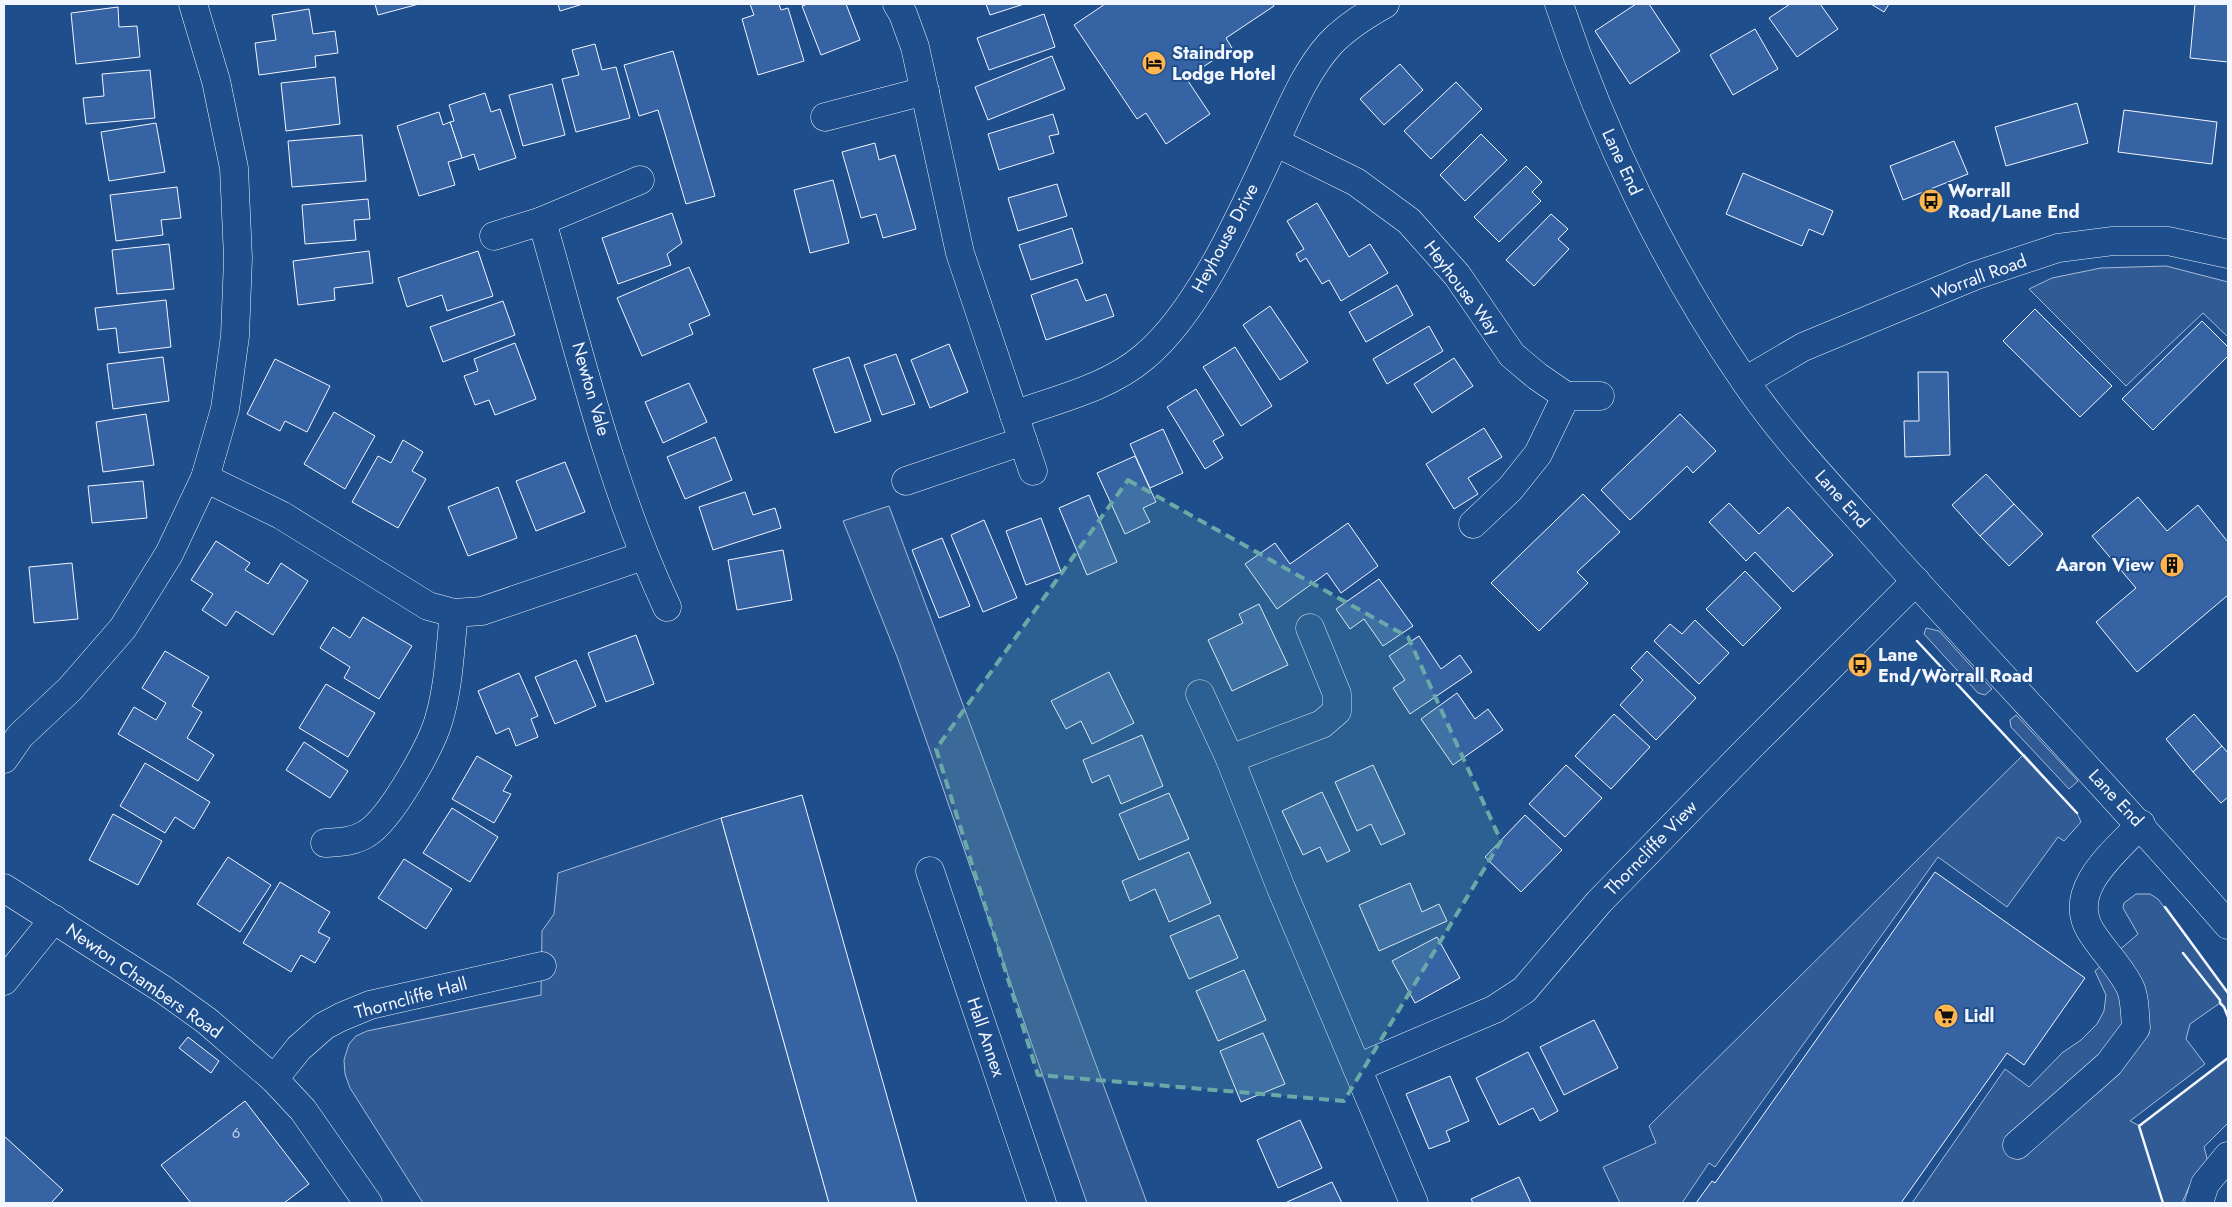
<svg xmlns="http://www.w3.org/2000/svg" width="2232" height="1207" viewBox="0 0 2232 1207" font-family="Jost,sans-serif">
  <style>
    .built { fill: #305b95; stroke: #a8bbd7 }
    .building { fill: #3563a3; stroke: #f2f6ff }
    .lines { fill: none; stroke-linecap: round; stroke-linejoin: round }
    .minor-casing { stroke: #f2f6ff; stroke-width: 29 }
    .minor { stroke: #1f4e8c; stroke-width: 28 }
    .wall { stroke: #f2f6ff; stroke-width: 2.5 }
    .marked { fill: #6aa9a8; fill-opacity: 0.2; stroke: #6aa9a8; stroke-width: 4; stroke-dasharray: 10 6; stroke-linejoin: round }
    .labels { text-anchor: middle; stroke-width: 4; stroke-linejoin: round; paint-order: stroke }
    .number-label { font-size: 15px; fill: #c3d1e8 }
    .poi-label { font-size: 18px; font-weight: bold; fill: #f2f6ff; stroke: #1f4e8c; text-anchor: start }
    .street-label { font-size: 18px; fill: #f2f6ff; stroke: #1f4e8c }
  </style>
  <rect width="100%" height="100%" fill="#1f4e8c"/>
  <!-- built -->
  <g class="built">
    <path d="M2166,266L2228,282V337L2203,313L2126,386L2029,289L2052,278L2101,268Z"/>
    <path d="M889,506L972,729L1147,1203H1087L898,659L843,521Z"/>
    <path d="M1926,628L1939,631L1992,689L1985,695L1978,693L1924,634Z"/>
    <path d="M2016,715L2078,781L2069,789L2011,727L2010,720Z"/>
    <path d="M2024,754L2077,813L2081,822L2064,841L2058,837L2007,907L1938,857L1715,1167L1709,1163L1682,1203H1620L1603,1167L1656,1143L1649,1126Z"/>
    <path d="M721,818L829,1203H423L350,1088L345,1074L344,1060L349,1044L356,1036L367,1031L541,995L542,931L554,914L558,873Z"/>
    <path d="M2136,894H2150L2158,899L2228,993V1017L2224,1007L2220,1003L2190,1024L2186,1039L2205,1064L2130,1121L2140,1126L2228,1058V1123L2204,1147L2208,1162L2203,1172L2192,1180L2182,1203H1912L2005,1069L2029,1087L2062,1053L2081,1040L2097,1024L2104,1011L2106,995L2095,971L2138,934L2123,908L2124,903Z"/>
  </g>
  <!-- building -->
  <g class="building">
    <path d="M375,4H419L378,15Z"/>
    <path d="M558,4H583L560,11Z"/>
    <path d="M750,4H779L781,10L788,8L804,61L758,75L742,19L754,15Z"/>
    <path d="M808,4H846L860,40L821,55L802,6Z"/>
    <path d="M986,4H1024L990,15Z"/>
    <path d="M1105,4H1273L1274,6L1226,38L1232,48L1186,78L1210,114L1166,144L1146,113L1137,119L1074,25Z"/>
    <path d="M1636,4H1649L1680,51L1630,84L1595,31Z"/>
    <path d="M1790,4H1820L1838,29L1797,57L1769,18Z"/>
    <path d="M1871,4H1889L1884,12Z"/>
    <path d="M2195,4H2228V62L2190,58Z"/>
    <path d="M118,7L119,27L137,26L140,57L76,64L71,13Z"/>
    <path d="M309,9L313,34L335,31L338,53L315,56L316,67L259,75L255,43L276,40L272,15Z"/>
    <path d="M1044,14L1055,47L989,70L977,38Z"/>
    <path d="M1755,29L1778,69L1733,95L1710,55Z"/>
    <path d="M595,44L602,70L616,67L630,118L576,132L562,79L579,75L572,50Z"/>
    <path d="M673,51L715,196L686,204L658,110L639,116L624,65Z"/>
    <path d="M1052,56L1065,89L988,120L975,87Z"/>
    <path d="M1400,64L1423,90L1384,125L1360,99Z"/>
    <path d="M150,70L155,118L86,124L83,98L104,96L102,74Z"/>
    <path d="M335,77L340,124L286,131L281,83Z"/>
    <path d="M1456,82L1482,109L1431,159L1404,131Z"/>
    <path d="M552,84L565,135L523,146L509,95Z"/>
    <path d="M485,93L491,112L500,109L516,158L479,170L474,154L462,158L450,122L454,121L449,105Z"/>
    <path d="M2077,103L2088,143L2006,166L1995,127Z"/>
    <path d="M2124,110L2217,122L2212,164L2118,152Z"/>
    <path d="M439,112L443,125L450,122L462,158L448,162L455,185L419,196L397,126Z"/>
    <path d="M1053,114L1059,134L1049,136L1054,153L999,170L988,134Z"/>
    <path d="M156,123L165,172L109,181L101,132Z"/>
    <path d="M1481,134L1507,160L1465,201L1440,175Z"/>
    <path d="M362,135L366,181L292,187L288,141Z"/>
    <path d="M1954,141L1968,174L1903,200L1890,166Z"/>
    <path d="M875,143L879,160L895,155L916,229L883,238L876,214L861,218L842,152Z"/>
    <path d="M1526,166L1542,182L1532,192L1541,201L1499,242L1474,217Z"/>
    <path d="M1743,173L1833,211L1823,235L1809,229L1802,246L1726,214Z"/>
    <path d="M833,180L849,243L810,253L794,190Z"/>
    <path d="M1057,184L1067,216L1018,231L1008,198Z"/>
    <path d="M177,187L181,218L161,220L163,235L116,241L110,195Z"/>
    <path d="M368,199L370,219L354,220L356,240L305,244L302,205Z"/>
    <path d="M1317,203L1349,257L1370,244L1388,273L1341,301L1329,280L1322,284L1306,258L1300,262L1296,254L1304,249L1287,221Z"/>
    <path d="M672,213L682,243L667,254L671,265L618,284L602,238Z"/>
    <path d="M1551,214L1568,229L1558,239L1569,249L1534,286L1506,260Z"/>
    <path d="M1072,228L1083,263L1031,280L1019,245Z"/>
    <path d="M169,244L174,289L117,294L112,250Z"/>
    <path d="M369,251L373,283L334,288L335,300L298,305L293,261Z"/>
    <path d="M478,251L493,296L447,311L442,295L407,307L398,278Z"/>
    <path d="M689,267L710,315L689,324L693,334L642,356L617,298Z"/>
    <path d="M1077,279L1086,301L1106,294L1114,316L1046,340L1031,295Z"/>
    <path d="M1397,285L1413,315L1366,342L1349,312Z"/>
    <path d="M166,300L171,347L119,353L116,328L98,330L95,308Z"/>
    <path d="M503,301L515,335L443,362L430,327Z"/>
    <path d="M1270,306L1308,362L1280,380L1243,325Z"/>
    <path d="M2035,309L2112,386L2080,417L2003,341Z"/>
    <path d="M2202,321L2228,347V356L2153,430L2122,399Z"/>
    <path d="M1429,326L1443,351L1387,384L1373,359Z"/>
    <path d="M515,343L536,399L495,415L489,400L475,405L464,376L478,371L474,359Z"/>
    <path d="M949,344L968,392L930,408L911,360Z"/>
    <path d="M1235,347L1272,406L1241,426L1203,367Z"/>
    <path d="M896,354L915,404L882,415L864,365Z"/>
    <path d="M163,357L169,401L113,409L107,364Z"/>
    <path d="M849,357L871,421L835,433L813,369Z"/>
    <path d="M1454,358L1473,386L1432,413L1414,384Z"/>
    <path d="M275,359L330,386L307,432L285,421L280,431L247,414Z"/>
    <path d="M1918,372H1948L1950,455L1905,457L1904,421H1919Z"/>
    <path d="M689,383L707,422L663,443L645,402Z"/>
    <path d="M1196,389L1224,435L1213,441L1223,458L1205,469L1167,407Z"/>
    <path d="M334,412L375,436L345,489L304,464Z"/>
    <path d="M146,414L154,465L103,472L96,422Z"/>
    <path d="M1680,414L1716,451L1693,473L1687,466L1630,520L1601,490Z"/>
    <path d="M1484,428L1502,457L1468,478L1478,494L1454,509L1426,464Z"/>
    <path d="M1163,429L1183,473L1150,488L1130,444Z"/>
    <path d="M715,437L732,480L685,499L667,457Z"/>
    <path d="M403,440L423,452L412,471L426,479L398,528L352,502L378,456L391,463Z"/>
    <path d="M1135,456L1156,502L1143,508L1150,522L1125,534L1097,473Z"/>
    <path d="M565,462L585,512L536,531L516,481Z"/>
    <path d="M1986,474L2014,504L1980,536L1952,505Z"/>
    <path d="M143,481L147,518L92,523L88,486Z"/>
    <path d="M498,487L517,538L468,556L448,507Z"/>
    <path d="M745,492L753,515L775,508L781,528L713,550L699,507Z"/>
    <path d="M1583,494L1620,532L1577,572L1588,583L1539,631L1491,583Z"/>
    <path d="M1089,495L1117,562L1087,575L1059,508Z"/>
    <path d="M2138,497L2167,531L2198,505L2228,542V595L2137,672L2096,622L2136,588L2092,536Z"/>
    <path d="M1729,503L1759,534L1788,507L1833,555L1793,592L1755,552L1746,561L1709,522Z"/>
    <path d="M2014,504L2043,534L2009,566L1980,536Z"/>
    <path d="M1041,518L1061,572L1026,585L1006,531Z"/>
    <path d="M984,520L1017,598L983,612L951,535Z"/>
    <path d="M1348,523L1378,566L1341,593L1327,573L1277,609L1245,564L1275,543L1290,564Z"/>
    <path d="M942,538L970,606L939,618L912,550Z"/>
    <path d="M216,541L250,563L245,570L268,584L281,563L308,581L273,635L236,611L226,626L202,610L213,594L191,580Z"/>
    <path d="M783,550L792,600L737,610L728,560Z"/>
    <path d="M72,563L78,619L34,623L29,567Z"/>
    <path d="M1745,571L1781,608L1743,646L1706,609Z"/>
    <path d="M1379,579L1413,626L1383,646L1364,619L1350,629L1336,609Z"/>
    <path d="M1259,604L1288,665L1232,691L1208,640L1243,623L1239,614Z"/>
    <path d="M363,617L412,646L379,699L344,678L350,667L320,648L333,627L350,638Z"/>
    <path d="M1695,620L1729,653L1699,684L1654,641L1670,624L1682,634Z"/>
    <path d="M636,635L654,684L606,702L588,653Z"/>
    <path d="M1419,636L1441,669L1460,655L1472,672L1410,714L1393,688L1405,680L1389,656Z"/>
    <path d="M165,651L209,677L192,706L202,712L187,738L214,755L198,781L118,734L134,707L156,720L166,703L142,688Z"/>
    <path d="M1647,651L1696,698L1656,740L1620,705L1643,680L1631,668Z"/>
    <path d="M576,660L596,706L555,724L535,677Z"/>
    <path d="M1109,672L1134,723L1092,744L1081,721L1066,729L1051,701Z"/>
    <path d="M519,673L538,716L531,719L538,737L516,746L509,728L496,734L478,691Z"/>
    <path d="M326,684L375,713L348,757L299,728Z"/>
    <path d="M1457,693L1475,719L1488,709L1503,730L1453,765L1421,719Z"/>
    <path d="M1614,714L1650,747L1611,789L1575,756Z"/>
    <path d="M2194,714L2222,746L2193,772L2166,739Z"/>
    <path d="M1142,735L1163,786L1121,804L1109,775L1092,783L1083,760Z"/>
    <path d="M304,742L348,771L330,798L286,770Z"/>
    <path d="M2222,746L2228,753V797L2221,803L2193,772Z"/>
    <path d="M477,756L512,776L503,791L511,794L494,823L452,799Z"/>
    <path d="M145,763L210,802L194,829L175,817L165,833L120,806Z"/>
    <path d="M1373,765L1405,834L1381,845L1371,824L1357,831L1335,782Z"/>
    <path d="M1566,765L1602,798L1565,837L1529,804Z"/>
    <path d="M1322,792L1350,851L1327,862L1320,847L1303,855L1282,811Z"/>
    <path d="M1169,793L1189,839L1139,860L1119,814Z"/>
    <path d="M802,795L917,1203H829L721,818Z"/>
    <path d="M452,808L498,837L470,882L423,853Z"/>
    <path d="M113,814L162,841L138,885L89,860Z"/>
    <path d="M1525,815L1562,850L1521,892L1485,857Z"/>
    <path d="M1189,852L1211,903L1169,922L1155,889L1130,901L1122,881Z"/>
    <path d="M228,857L271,885L240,932L197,904Z"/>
    <path d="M404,859L452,889L426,929L378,898Z"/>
    <path d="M1935,872L2085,978L2024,1065L2007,1053L1901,1203H1696L1712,1181L1715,1183Z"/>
    <path d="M280,882L330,912L318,932L330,938L315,963L301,955L291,972L243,943Z"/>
    <path d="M1410,883L1422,912L1439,904L1447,921L1379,951L1359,905Z"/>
    <path d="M1219,915L1238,958L1189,979L1170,936Z"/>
    <path d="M1437,937L1460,978L1415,1003L1392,961Z"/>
    <path d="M1244,970L1266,1020L1218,1041L1196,991Z"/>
    <path d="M1594,1020L1618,1068L1564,1095L1540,1047Z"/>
    <path d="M1263,1033L1285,1084L1241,1102L1220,1051Z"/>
    <path d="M188,1037L219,1061L211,1073L179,1048Z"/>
    <path d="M1528,1052L1558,1111L1540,1121L1533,1108L1499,1125L1476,1078Z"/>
    <path d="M1450,1076L1469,1121L1446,1131L1450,1141L1429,1149L1406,1094Z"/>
    <path d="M245,1101L309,1184L284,1203H191L161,1165Z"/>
    <path d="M1300,1120L1322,1168L1278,1188L1257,1140Z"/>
    <path d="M4,1136L63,1190L51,1203H4Z"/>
    <path d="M1519,1177L1531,1203H1473L1471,1199Z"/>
    <path d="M1332,1182L1342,1203H1288L1287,1202Z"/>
  </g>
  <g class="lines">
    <defs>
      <g id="minor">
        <path d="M897,4L903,14L915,47L960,253L1033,471"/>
        <path d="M1559,4C1603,135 1666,267 1745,381C1787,443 1841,497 1890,553C2002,678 2119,799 2228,925"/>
        <path d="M825,117L925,91"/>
        <path d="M1275,142L1356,182L1409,221L1457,275L1512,355L1537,376L1566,396"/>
        <path d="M542,221C579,350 610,485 667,607"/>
        <path d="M494,236L542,221L640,180"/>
        <path d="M1745,381L1803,347L1974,276L2058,248L2113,241H2168L2228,254"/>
        <path d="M1014,415C1057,399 1108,388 1144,357C1200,311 1244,208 1275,142C1291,108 1305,72 1330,44C1345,28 1367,14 1385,4"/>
        <path d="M205,478L281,515L428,606L454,613L482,611L643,556"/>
        <path d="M906,481L1023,441"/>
        <path d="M1473,524L1510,489L1538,454L1566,396H1600"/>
        <path d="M1200,694L1230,759L1281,888L1414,1203"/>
        <path d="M4,759L20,736L70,689L123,628L169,554L205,478L225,409L235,336L238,258L234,168L216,81L193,4"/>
        <path d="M1230,759L1322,724L1337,711V694L1310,628"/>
        <path d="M325,843C339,842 353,842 366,834C390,820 431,747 439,719C449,685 450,649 454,613"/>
        <path d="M930,871L1042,1203"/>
        <path d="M4,888L164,990L207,1021L274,1079L303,1110L368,1203"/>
        <path d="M4,981L54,919"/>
        <path d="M1357,1068L1495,1009L1524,990L1599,902L1748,749L1916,581"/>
        <path d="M274,1079L299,1048L324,1026L341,1017L370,1005L542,966"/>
        <path d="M2017,1145L2109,1064L2136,1028C2135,1016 2135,997 2130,987C2120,966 2101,949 2090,930C2066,889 2116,851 2141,824"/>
        <path d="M2199,1203L2205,1184L2228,1156"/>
      </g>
    </defs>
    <!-- minor casing -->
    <use href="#minor" class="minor-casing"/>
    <!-- minor -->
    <use href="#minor" class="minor"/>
    <!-- wall -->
    <g class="wall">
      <path d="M1917,641L2077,813"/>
      <path d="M2165,907L2228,993"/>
      <path d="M2183,953L2220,1000V1003L2224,1007L2228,1017"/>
      <path d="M2163,1203L2139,1126L2228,1058"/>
    </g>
  </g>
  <!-- marked area -->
  <path class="marked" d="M1128,480L1408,637L1501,841L1344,1101L1038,1075L936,749Z"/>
  <!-- icons -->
  <defs>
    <symbol id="hotel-disc" viewBox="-11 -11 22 22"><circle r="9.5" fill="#ffb74d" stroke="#1f4e8c"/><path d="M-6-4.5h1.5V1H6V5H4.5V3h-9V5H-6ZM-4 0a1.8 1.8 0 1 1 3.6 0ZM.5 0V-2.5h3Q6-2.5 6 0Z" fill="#111"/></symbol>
    <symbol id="bus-disc" viewBox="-11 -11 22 22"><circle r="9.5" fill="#ffb74d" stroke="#1f4e8c"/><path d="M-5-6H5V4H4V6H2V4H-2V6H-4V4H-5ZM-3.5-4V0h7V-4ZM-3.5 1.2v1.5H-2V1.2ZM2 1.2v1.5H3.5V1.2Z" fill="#111"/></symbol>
    <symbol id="building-disc" viewBox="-11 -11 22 22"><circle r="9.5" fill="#ffb74d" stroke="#1f4e8c"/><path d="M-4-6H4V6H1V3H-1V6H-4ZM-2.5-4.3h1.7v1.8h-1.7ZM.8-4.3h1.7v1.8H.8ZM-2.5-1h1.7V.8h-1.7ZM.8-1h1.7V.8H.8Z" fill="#111"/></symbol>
    <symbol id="supermarket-disc" viewBox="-11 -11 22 22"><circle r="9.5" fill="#ffb74d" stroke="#1f4e8c"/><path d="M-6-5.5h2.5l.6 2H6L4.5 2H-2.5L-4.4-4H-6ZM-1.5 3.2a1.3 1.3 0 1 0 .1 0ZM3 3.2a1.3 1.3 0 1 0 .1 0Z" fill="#111"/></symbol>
  </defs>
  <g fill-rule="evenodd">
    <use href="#hotel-disc" x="1140" y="49" width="28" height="28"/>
    <use href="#bus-disc" x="1917" y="187" width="28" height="28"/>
    <use href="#building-disc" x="2158" y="551" width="28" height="28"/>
    <use href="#bus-disc" x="1846" y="651" width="28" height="28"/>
    <use href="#supermarket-disc" x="1932" y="1002" width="28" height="28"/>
  </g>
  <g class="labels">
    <!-- number labels -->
    <g class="number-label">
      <text x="236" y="1138">6</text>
    </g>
    <!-- poi labels -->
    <g class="poi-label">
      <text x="1172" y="59">Staindrop<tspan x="1172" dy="21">Lodge Hotel</tspan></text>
      <text x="1948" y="197">Worrall<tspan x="1948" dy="21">Road/Lane End</tspan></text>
      <text x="2154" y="571" text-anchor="end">Aaron View</text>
      <text x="1878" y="661">Lane<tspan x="1878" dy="21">End/Worrall Road</tspan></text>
      <text x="1964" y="1022">Lidl</text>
    </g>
    <!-- street labels -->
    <g class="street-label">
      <text transform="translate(1622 162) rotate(65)" y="6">Lane End</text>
      <text transform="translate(1225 238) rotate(-62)" y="6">Heyhouse Drive</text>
      <text transform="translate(1979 277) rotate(-20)" y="6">Worrall Road</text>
      <text transform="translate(1462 288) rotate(53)" y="6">Heyhouse Way</text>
      <text transform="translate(591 389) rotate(74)" y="6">Newton Vale</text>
      <text transform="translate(1842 499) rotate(48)" y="6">Lane End</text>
      <text transform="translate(2116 798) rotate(47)" y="6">Lane End</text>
      <text transform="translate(1651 848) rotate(-46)" y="6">Thorncliffe View</text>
      <text transform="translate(144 981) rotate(35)" y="6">Newton Chambers Road</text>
      <text transform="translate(411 998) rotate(-15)" y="6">Thorncliffe Hall</text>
      <text transform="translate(986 1037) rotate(71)" y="6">Hall Annex</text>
    </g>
  </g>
  <!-- border -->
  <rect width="2232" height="1207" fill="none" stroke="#f2f6ff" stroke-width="10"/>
</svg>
